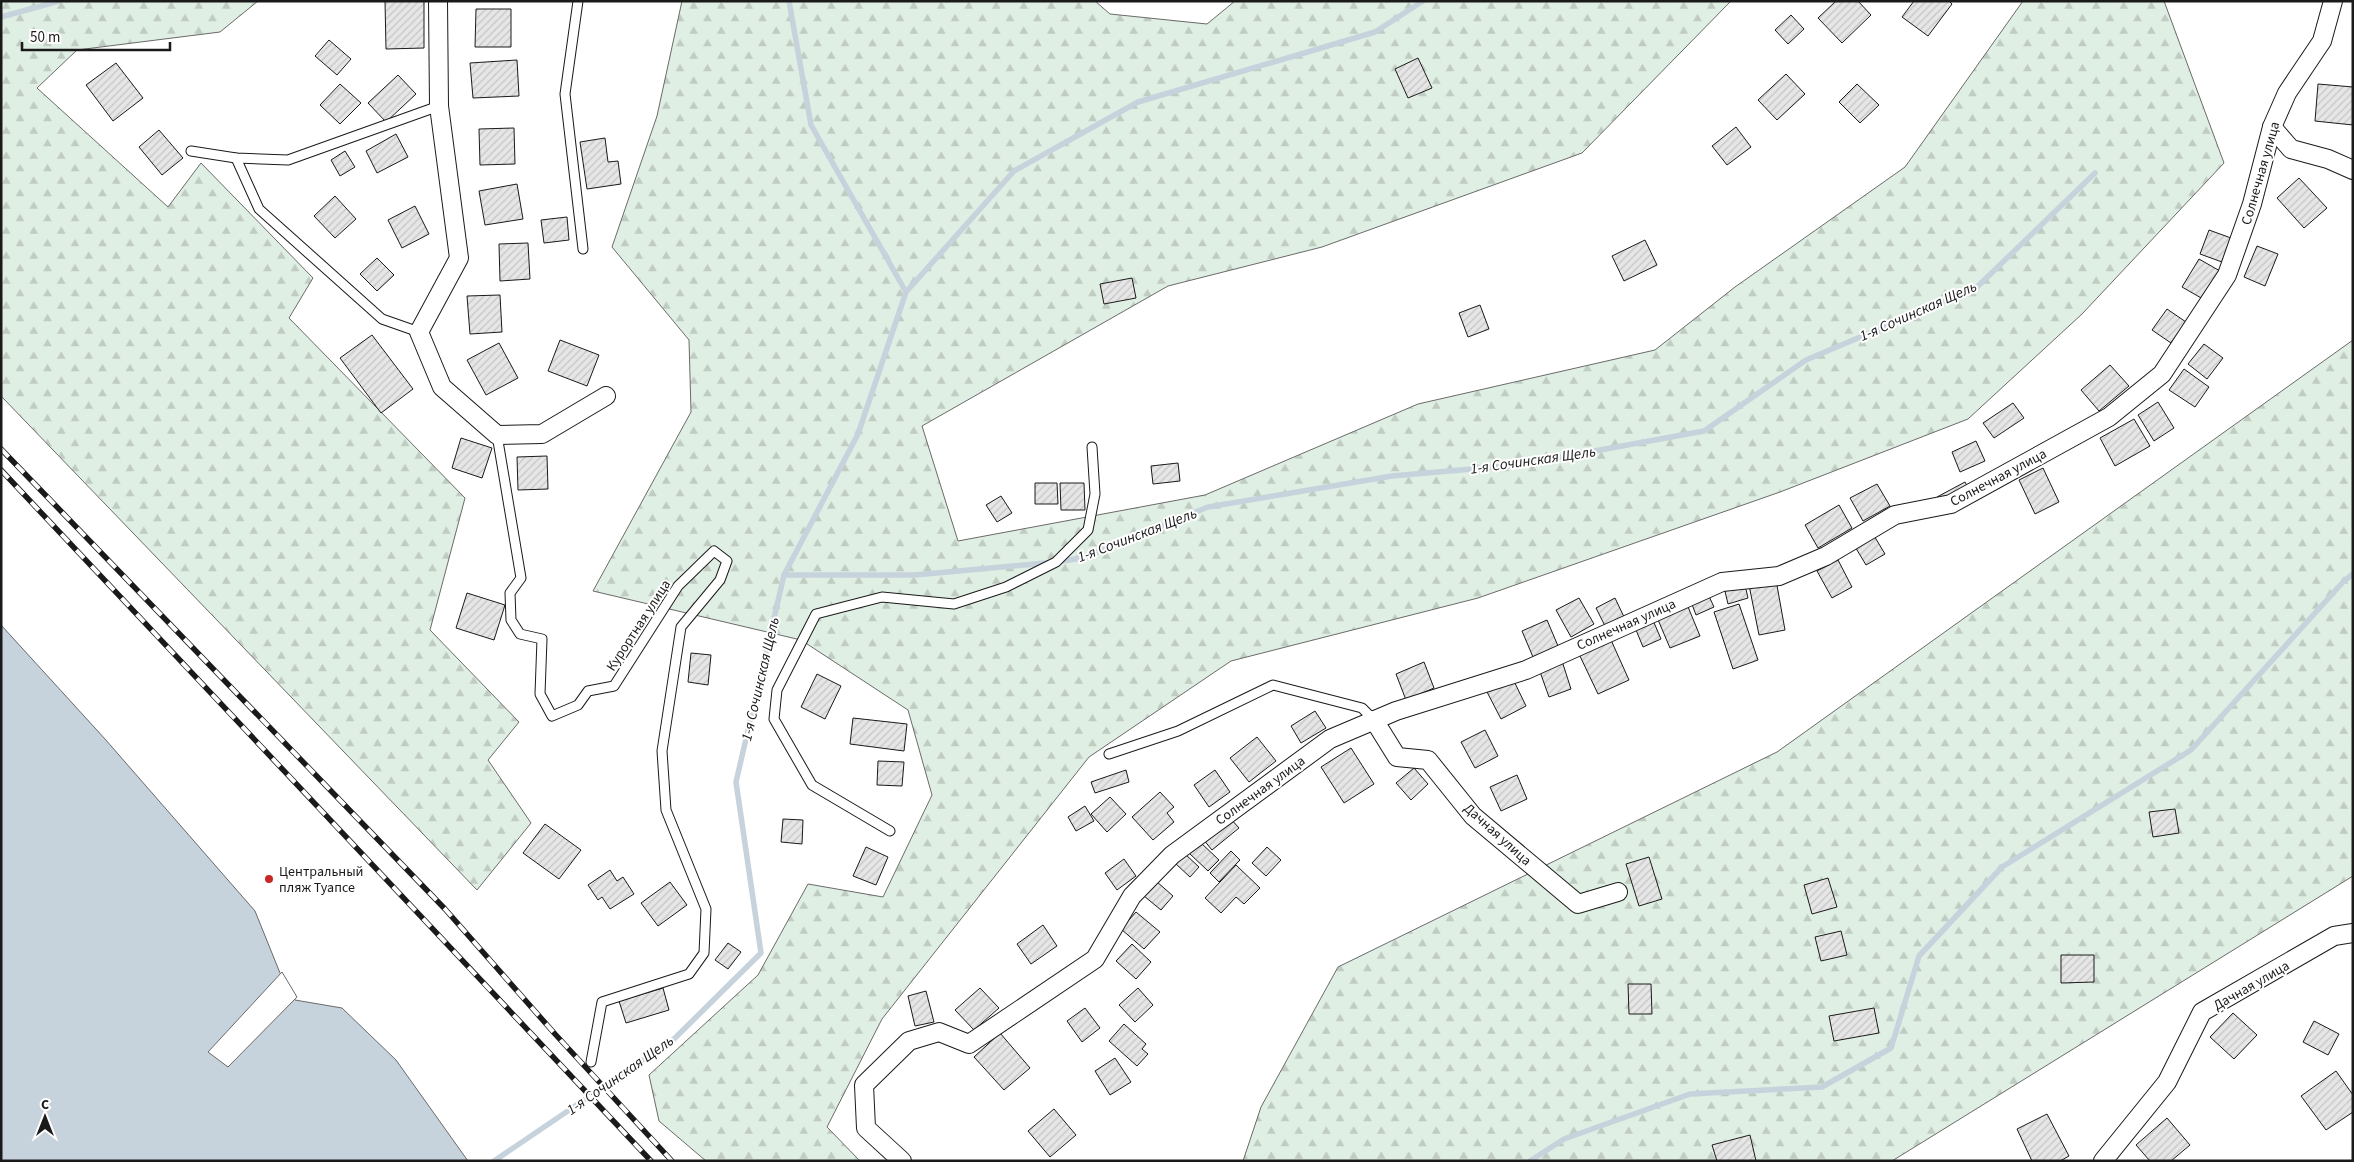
<svg xmlns="http://www.w3.org/2000/svg" width="2354" height="1162" viewBox="0 0 2354 1162" font-family="'Source Sans 3',sans-serif">
  <style>
    .forest { fill: url(#forest-firs); stroke: #6a6a6a }
    .water { fill: #c6d2dc; stroke: #6a6a6a }
    .pier { fill: #fff; stroke: #6a6a6a }
    .lines { fill: none; stroke-linecap: round; stroke-linejoin: round }
    .stream { stroke: #c6d2dc; stroke-width: 5.5 }
    .building { fill: url(#building-hatch); stroke: #1a1a1a }
    .service-casing { stroke: #1a1a1a; stroke-width: 11 }
    .minor-casing { stroke: #1a1a1a; stroke-width: 20 }
    .service { stroke: #fff; stroke-width: 9 }
    .minor { stroke: #fff; stroke-width: 18 }
    .rail-casing { stroke: #1a1a1a; stroke-width: 5.5 }
    .rail { stroke: #fff; stroke-width: 4; stroke-dasharray: 11; stroke-linecap: butt }
    .poi-dot { fill: #c62828; stroke: #fff; stroke-width: 2 }
    .labels { text-anchor: middle; stroke-width: 4; stroke-linejoin: round; paint-order: stroke }
    .street-label { font-size: 14px; fill: #1a1a1a; stroke: #fff }
    .poi-label { font-size: 14px; fill: #1a1a1a; stroke: #fff; text-anchor: start }
    .water-label { font-size: 15px; font-style: italic; fill: #1a1a1a; stroke: #fff }
  </style>
  <defs>
    <pattern id="forest-firs" width="22" height="20" patternUnits="userSpaceOnUse" patternTransform="scale(1.25)"><rect width="22" height="20" fill="#e0efe3"/><path d="M5 1l3.5 6h-7zM16 11l3.5 6h-7z" fill="#c0ccc2"/></pattern>
    <pattern id="building-hatch" width="6" height="6" patternUnits="userSpaceOnUse" patternTransform="scale(1.25)"><rect width="6" height="6" fill="#e6e6e6"/><path d="M-1 1l2-2M0 6l6-6M5 7l2-2" fill="none" stroke="#c5c5c5"/></pattern>
  </defs>
  <rect width="100%" height="100%" fill="#fff"/>
  <!-- forest -->
  <g class="forest">
    <path d="M1,1H258L220,32L77,50L37,88L168,207L201,163L313,278L289,318L465,498L430,630L519,722L488,760L531,823L477,890L1,396Z"/>
    <path d="M682,1H1095L1110,14L1207,24L1235,1H1731L1582,153L1322,247L1168,286L922,426L958,541L1205,495L1418,404L1655,350L1735,287L1905,167L2023,1H2164L2224,163L2082,314L1968,419L1780,492L1478,598L1231,661L1089,757L882,1019L827,1127L860,1161H706L659,1121L649,1075L758,975L808,884L883,897L932,795L908,710L801,640L593,591L691,412L689,340L612,247L657,116Z"/>
    <path d="M2353,340V876L1892,1161H1243L1261,1107L1338,967L1777,752Z"/>
  </g>
  <!-- water -->
  <path class="water" d="M1,625L105,739L255,911L280,973L295,1000L342,1008L396,1060L468,1161H1Z"/>
  <!-- pier -->
  <path class="pier" d="M282,972L297,997L228,1067L208,1052Z"/>
  <g class="lines">
    <!-- stream -->
    <g class="stream">
      <path d="M1,17L59,1"/>
      <path d="M906,292L1014,171L1138,102L1375,32L1423,1"/>
      <path d="M784,575L858,434L906,292L811,125L789,1"/>
      <path d="M494,1161L674,1039L761,953L736,782L784,575H915L1056,562L1082,558L1208,507L1392,476L1518,465L1704,431L1806,360L1976,288L2095,173"/>
      <path d="M1530,1161L1564,1139L1690,1094L1822,1087L1891,1048L1919,956L2002,867L2191,750L2344,581L2353,574"/>
    </g>
  </g>
  <!-- building -->
  <g class="building">
    <path d="M385,1H424V48L386,49Z"/>
    <path d="M1836,1H1858L1871,15L1842,43L1818,18Z"/>
    <path d="M1914,1H1949L1952,4L1928,36L1902,17Z"/>
    <path d="M476,9H511V47H475Z"/>
    <path d="M1791,15L1804,29L1788,44L1775,30Z"/>
    <path d="M329,40L351,59L337,75L315,56Z"/>
    <path d="M1418,58L1432,88L1408,98L1395,69Z"/>
    <path d="M517,60L519,96L473,98L470,63Z"/>
    <path d="M116,63L143,98L113,121L86,85Z"/>
    <path d="M1786,74L1805,94L1777,120L1758,100Z"/>
    <path d="M398,75L416,94L386,122L368,103Z"/>
    <path d="M340,84L361,103L340,124L320,105Z"/>
    <path d="M1857,84L1879,105L1860,123L1839,102Z"/>
    <path d="M2318,84L2353,87V125L2315,121Z"/>
    <path d="M1736,127L1751,147L1727,165L1712,146Z"/>
    <path d="M514,128L515,164L480,165L479,129Z"/>
    <path d="M159,130L183,158L162,175L139,147Z"/>
    <path d="M396,134L408,157L377,173L366,151Z"/>
    <path d="M605,138L608,162L618,161L621,184L587,189L580,142Z"/>
    <path d="M345,151L355,167L340,176L331,160Z"/>
    <path d="M2299,178L2327,208L2304,228L2277,198Z"/>
    <path d="M517,184L523,219L485,225L479,191Z"/>
    <path d="M335,196L356,219L335,238L314,216Z"/>
    <path d="M415,206L429,234L402,248L388,220Z"/>
    <path d="M567,217L569,240L544,243L541,220Z"/>
    <path d="M2209,230L2231,238L2222,262L2200,254Z"/>
    <path d="M1645,240L1657,265L1624,281L1612,256Z"/>
    <path d="M528,243L530,279L500,281L499,244Z"/>
    <path d="M2257,246L2278,254L2265,286L2244,277Z"/>
    <path d="M377,258L394,275L377,291L360,274Z"/>
    <path d="M2199,259L2220,271L2203,299L2182,287Z"/>
    <path d="M1132,278L1136,298L1104,304L1100,284Z"/>
    <path d="M500,295L502,332L470,334L467,296Z"/>
    <path d="M1480,305L1489,329L1468,337L1459,313Z"/>
    <path d="M2167,309L2186,322L2171,343L2152,330Z"/>
    <path d="M372,335L413,389L381,413L340,358Z"/>
    <path d="M560,340L599,355L587,386L548,371Z"/>
    <path d="M499,343L518,378L486,395L467,360Z"/>
    <path d="M2204,344L2223,358L2207,379L2188,364Z"/>
    <path d="M2110,365L2129,386L2099,411L2081,390Z"/>
    <path d="M2184,369L2209,387L2195,407L2169,390Z"/>
    <path d="M2158,402L2174,428L2154,441L2138,415Z"/>
    <path d="M2013,403L2024,418L1994,438L1983,423Z"/>
    <path d="M2134,419L2150,446L2115,466L2100,438Z"/>
    <path d="M461,438L492,448L482,478L452,468Z"/>
    <path d="M1976,441L1985,461L1960,472L1952,452Z"/>
    <path d="M547,456L548,489L518,490L517,457Z"/>
    <path d="M1178,463L1180,481L1153,484L1151,466Z"/>
    <path d="M2043,468L2059,502L2035,514L2019,480Z"/>
    <path d="M1965,482L1974,499L1945,514L1937,497Z"/>
    <path d="M1035,483H1057L1058,504H1035Z"/>
    <path d="M1060,483H1084L1085,510H1061Z"/>
    <path d="M1877,484L1890,506L1863,521L1850,498Z"/>
    <path d="M1001,496L1012,513L997,522L986,505Z"/>
    <path d="M1839,505L1852,528L1818,548L1805,525Z"/>
    <path d="M1873,534L1885,554L1866,565L1854,545Z"/>
    <path d="M1838,560L1852,587L1832,598L1817,571Z"/>
    <path d="M1776,580L1785,630L1759,635L1749,585Z"/>
    <path d="M1744,581L1748,598L1728,604L1724,587Z"/>
    <path d="M1707,592L1714,607L1696,615L1690,599Z"/>
    <path d="M467,593L505,605L494,640L456,628Z"/>
    <path d="M1579,598L1594,624L1571,637L1556,610Z"/>
    <path d="M1615,598L1625,619L1606,628L1596,608Z"/>
    <path d="M1686,602L1700,636L1670,648L1656,615Z"/>
    <path d="M1739,604L1758,660L1733,669L1714,612Z"/>
    <path d="M1652,618L1661,639L1643,647L1634,625Z"/>
    <path d="M1547,620L1558,646L1533,657L1522,631Z"/>
    <path d="M1611,640L1629,680L1598,694L1579,654Z"/>
    <path d="M691,653L711,655L708,685L688,682Z"/>
    <path d="M1562,661L1571,689L1549,697L1539,669Z"/>
    <path d="M1424,662L1434,688L1406,700L1396,674Z"/>
    <path d="M817,674L841,686L825,719L801,707Z"/>
    <path d="M1512,677L1526,706L1501,719L1486,690Z"/>
    <path d="M1315,711L1326,728L1301,743L1291,726Z"/>
    <path d="M853,718L907,724L904,751L850,744Z"/>
    <path d="M1485,730L1498,756L1475,768L1461,742Z"/>
    <path d="M1257,737L1276,761L1249,782L1230,758Z"/>
    <path d="M1351,748L1374,784L1344,803L1321,767Z"/>
    <path d="M878,761L904,762L902,786L877,785Z"/>
    <path d="M1414,768L1428,784L1411,800L1396,783Z"/>
    <path d="M1126,770L1129,782L1095,793L1091,782Z"/>
    <path d="M1215,770L1230,792L1209,807L1194,785Z"/>
    <path d="M1517,775L1527,799L1501,811L1490,787Z"/>
    <path d="M1160,792L1174,807L1167,813L1174,822L1153,840L1132,817Z"/>
    <path d="M1110,797L1126,814L1107,832L1091,814Z"/>
    <path d="M1085,806L1094,821L1076,831L1068,817Z"/>
    <path d="M2175,809L2179,833L2153,837L2149,812Z"/>
    <path d="M1230,818L1239,828L1212,850L1203,839Z"/>
    <path d="M783,819L803,820L802,844L781,842Z"/>
    <path d="M545,824L581,850L559,879L523,853Z"/>
    <path d="M1200,842L1219,860L1208,871L1189,853Z"/>
    <path d="M866,847L888,857L876,885L853,876Z"/>
    <path d="M1267,847L1281,860L1266,876L1252,863Z"/>
    <path d="M1231,851L1240,860L1219,882L1210,873Z"/>
    <path d="M1185,854L1199,867L1190,877L1176,864Z"/>
    <path d="M1649,857L1662,899L1639,906L1626,864Z"/>
    <path d="M1124,859L1136,876L1117,890L1105,873Z"/>
    <path d="M1236,865L1260,888L1244,904L1236,897L1221,913L1205,898Z"/>
    <path d="M610,870L617,881L623,877L634,894L610,909L602,897L598,900L588,885Z"/>
    <path d="M1828,878L1837,907L1812,914L1804,885Z"/>
    <path d="M1156,881L1173,896L1161,910L1144,896Z"/>
    <path d="M670,882L687,905L658,926L641,903Z"/>
    <path d="M1136,912L1160,932L1144,949L1121,929Z"/>
    <path d="M1043,925L1057,946L1031,964L1017,944Z"/>
    <path d="M1841,931L1847,955L1821,961L1815,937Z"/>
    <path d="M728,943L741,952L728,969L715,960Z"/>
    <path d="M1132,944L1151,962L1136,979L1116,961Z"/>
    <path d="M2061,955H2094V982L2061,983Z"/>
    <path d="M1628,984H1651L1652,1014H1629Z"/>
    <path d="M663,988L669,1010L626,1023L619,1001Z"/>
    <path d="M980,988L999,1008L974,1030L955,1010Z"/>
    <path d="M1138,988L1153,1005L1135,1022L1119,1005Z"/>
    <path d="M926,991L934,1022L915,1026L908,996Z"/>
    <path d="M1085,1008L1100,1028L1082,1042L1067,1021Z"/>
    <path d="M1874,1008L1879,1033L1834,1041L1829,1016Z"/>
    <path d="M2233,1013L2257,1035L2234,1059L2210,1037Z"/>
    <path d="M2314,1021L2339,1034L2328,1055L2303,1042Z"/>
    <path d="M1124,1024L1146,1044L1142,1049L1148,1054L1137,1066L1109,1041Z"/>
    <path d="M1000,1033L1030,1068L1004,1090L974,1057Z"/>
    <path d="M1115,1058L1131,1082L1110,1095L1095,1071Z"/>
    <path d="M2336,1071L2353,1095V1112L2326,1130L2301,1096Z"/>
    <path d="M1054,1109L1076,1135L1050,1157L1028,1131Z"/>
    <path d="M2047,1114L2069,1156L2060,1161H2032L2017,1129Z"/>
    <path d="M2167,1118L2190,1145L2171,1161H2150L2136,1145Z"/>
    <path d="M1750,1135L1756,1161H1717L1712,1145Z"/>
  </g>
  <g class="lines">
    <defs>
      <g id="service">
        <path d="M578,1L565,94L583,249"/>
        <path d="M191,151L236,158L288,160L439,106"/>
        <path d="M236,158L259,209L382,319L419,332"/>
        <path d="M497,435L521,578L510,593L511,620L520,634L542,639L540,694L552,716L578,705L588,691L614,686L678,586L714,551L727,561L720,580L681,627L662,751L666,810L706,909L704,953L689,974L602,1002L591,1062"/>
        <path d="M1109,754L1178,731L1273,685L1362,708L1374,720"/>
        <path d="M890,831L812,785L774,719L777,690L816,614L882,597L954,604L1006,587L1056,562L1088,530L1095,494L1092,447"/>
      </g>
      <g id="minor">
        <path d="M438,1L439,106L459,258L419,332L442,387L497,435L542,434L606,396"/>
        <path d="M2272,127L2291,149L2328,159L2353,170"/>
        <path d="M1374,720L1397,757L1428,760L1473,816L1578,904L1618,892"/>
        <path d="M902,1161L866,1128L864,1085L909,1041L939,1032L969,1044L1095,959L1132,896L1172,855L1330,739L1396,711L1526,670L1722,582L1779,576L1826,556L1895,515L1951,504L2109,417L2162,374L2227,275L2252,204L2272,127L2287,93L2322,41L2333,1"/>
        <path d="M2103,1161L2167,1082L2202,1012L2334,936L2353,933"/>
      </g>
    </defs>
    <!-- service casing -->
    <use href="#service" class="service-casing"/>
    <!-- minor casing -->
    <use href="#minor" class="minor-casing"/>
    <!-- service -->
    <use href="#service" class="service"/>
    <!-- minor -->
    <use href="#minor" class="minor"/>
    <defs>
      <g id="rail">
        <path d="M1,449L445,909L555,1034L672,1161"/>
        <path d="M1,470L651,1161"/>
      </g>
    </defs>
    <!-- rail casing -->
    <use href="#rail" class="rail-casing"/>
    <!-- rail -->
    <use href="#rail" class="rail"/>
  </g>
  <!-- markers -->
  <circle class="poi-dot" cx="269" cy="879" r="5"/>
  <g class="labels">
    <!-- street labels -->
    <g class="street-label">
      <text transform="translate(2260 173) rotate(-74)" y="5">Солнечная улица</text>
      <text transform="translate(1998 477) rotate(-28)" y="5">Солнечная улица</text>
      <text transform="translate(1626 624) rotate(-24)" y="5">Солнечная улица</text>
      <text transform="translate(638 625) rotate(-57)" y="5">Курортная улица</text>
      <text transform="translate(1260 790) rotate(-36)" y="5">Солнечная улица</text>
      <text transform="translate(1498 834) rotate(42)" y="5">Дачная улица</text>
      <text transform="translate(2251 985) rotate(-30)" y="5">Дачная улица</text>
    </g>
    <!-- poi labels -->
    <g class="poi-label">
      <text x="279" y="876">Центральный<tspan x="279" dy="16">пляж Туапсе</tspan></text>
    </g>
    <!-- water labels -->
    <g class="water-label">
      <text transform="translate(1918 311) rotate(-24)" y="5">1-я Сочинская Щель</text>
      <text transform="translate(1533 460) rotate(-8)" y="5">1-я Сочинская Щель</text>
      <text transform="translate(1137 535) rotate(-21)" y="5">1-я Сочинская Щель</text>
      <text transform="translate(760 679) rotate(-77)" y="5">1-я Сочинская Щель</text>
      <text transform="translate(620 1075) rotate(-35)" y="5">1-я Сочинская Щель</text>
    </g>
  </g>
  <!-- border -->
  <rect width="2354" height="1162" fill="none" stroke="#1a1a1a" stroke-width="5"/>
  <!-- north arrow -->
  <g transform="translate(45 1117)" stroke="#ffffff" stroke-width="4" paint-order="stroke">
  <path d="M0-4L9 19L0 12L-9 19Z" fill="#1a1a1a"/>
  <text y="-8" font-size="14" font-weight="bold" text-anchor="middle" fill="#1a1a1a">С</text>
  </g>
  <!-- scale -->
  <path d="M22 42v8h148v-8" fill="none" stroke="#1a1a1a" stroke-width="2.5"/>
  <text x="30" y="42" font-size="15" fill="#1a1a1a" stroke="#ffffff" stroke-width="4" paint-order="stroke">50 m</text>
</svg>
